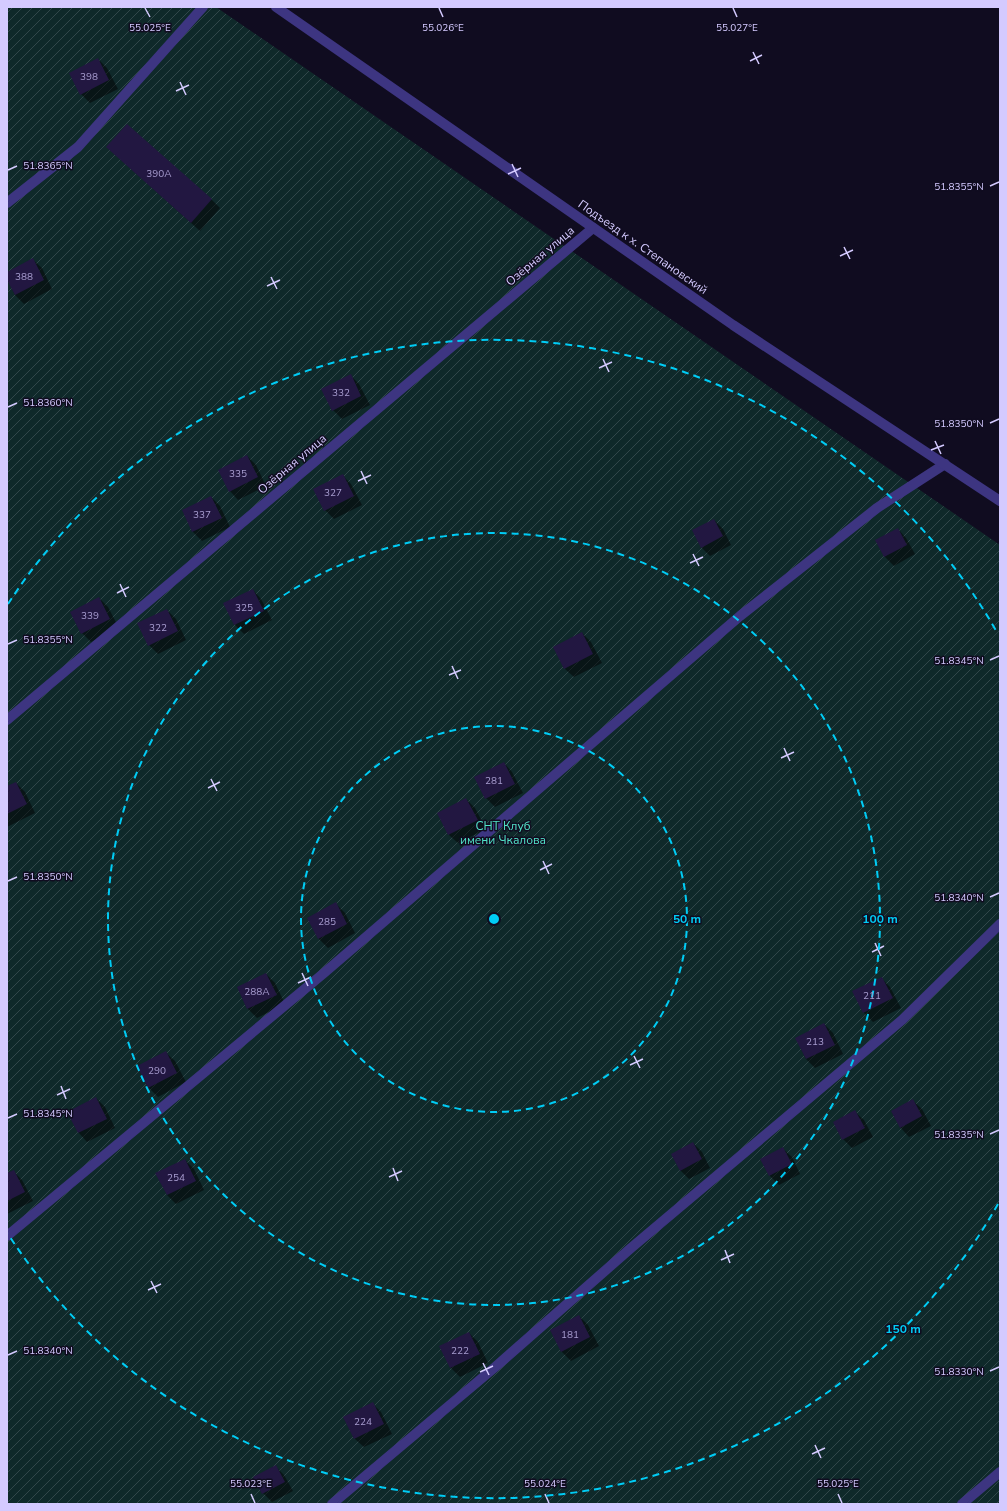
<svg xmlns="http://www.w3.org/2000/svg" width="1007" height="1511" viewBox="0 0 1007 1511" font-family="'Nunito Sans',sans-serif">
  <style>
    .garden { fill: url(#garden-furrows) }
    .shadow { fill: #0007 }
    .building { fill: #221741 }
    .lines { fill: none; stroke-linecap: round; stroke-linejoin: round }
    .service { stroke: #3d3581; stroke-width: 10 }
    .tertiary { stroke: #3d3581; stroke-width: 10 }
    .ticks { fill: none; stroke: #d4caff; stroke-width: 1.5 }
    .ring { fill: none; stroke: #00ccf5; stroke-width: 2; stroke-dasharray: 7 5 }
    .labels { text-anchor: middle; stroke-width: 3; stroke-linejoin: round; paint-order: stroke }
    .number-label { font-size: 10px; fill: #a89dd0 }
    .street-label { font-size: 12px; fill: #d4caff; stroke: #100c20 }
    .park-label { font-size: 12px; fill: #52e3c8; stroke: #100c20 }
    .ticks-label { font-size: 10px; text-anchor: middle; fill: #d4caff; stroke: #100c20; stroke-width: 3; stroke-linejoin: round; paint-order: stroke }
    .centre { fill: #00ccf5; stroke: #100c20; stroke-width: 2 }
    .ring-label { font-size: 12px; text-anchor: middle; font-weight: bold; fill: #00ccf5; stroke: #100c20; stroke-width: 3; stroke-linejoin: round; paint-order: stroke }
  </style>
  <defs>
    <pattern id="garden-furrows" width="10" height="10" patternUnits="userSpaceOnUse"><rect width="10" height="10" fill="#0f292a"/><path d="M-1 1l2-2M0 10L10 0M9 11l2-2" fill="none" stroke="#31474a"/></pattern>
  </defs>
  <rect width="100%" height="100%" fill="#100c20"/>
  <!-- garden -->
  <path class="garden" d="M7,7H216L1000,545V1504H7Z"/>
  <!-- shadow -->
  <g class="shadow">
    <path d="M98,59L107,68L118,89L90,103L81,94Z"/>
    <path d="M107,147L211,199L220,208L200,231Z"/>
    <path d="M33,260L42,268L52,289L24,304L15,295L7,278V273Z"/>
    <path d="M350,375L359,384L370,405L342,419L333,410Z"/>
    <path d="M247,456L256,465L266,486L238,500L230,491Z"/>
    <path d="M342,475L351,484L362,505L334,519L325,510Z"/>
    <path d="M211,497L220,506L230,527L202,541L193,532L183,511Z"/>
    <path d="M714,520L723,529L731,545L710,556L701,547Z"/>
    <path d="M898,529L906,538L915,554L894,566L885,557L877,541Z"/>
    <path d="M253,590L261,599L272,620L244,634L235,625L225,604Z"/>
    <path d="M99,598L108,607L119,628L91,642L82,633Z"/>
    <path d="M167,610L176,619L186,640L158,654L149,645Z"/>
    <path d="M582,633L591,642L602,663L574,677L565,669Z"/>
    <path d="M504,763L512,772L523,793L495,807L486,798Z"/>
    <path d="M16,783L25,792L35,813L7,827V788Z"/>
    <path d="M466,799L475,808L486,829L458,843L449,835Z"/>
    <path d="M336,904L345,913L355,933L328,948L319,939L308,918Z"/>
    <path d="M266,974L275,983L285,1004L257,1018L248,1009L238,988Z"/>
    <path d="M881,978L890,987L901,1008L873,1022L864,1013L853,992Z"/>
    <path d="M824,1024L833,1033L843,1054L815,1068L806,1059L796,1038Z"/>
    <path d="M166,1053L175,1061L186,1082L158,1097L149,1088L138,1067Z"/>
    <path d="M96,1098L105,1107L115,1128L87,1142L79,1133L68,1112Z"/>
    <path d="M913,1101L922,1109L931,1126L909,1137L901,1128L892,1112Z"/>
    <path d="M855,1112L864,1120L873,1137L852,1148L843,1139Z"/>
    <path d="M693,1143L702,1152L710,1168L689,1179L680,1170Z"/>
    <path d="M783,1149L792,1157L800,1174L779,1185L770,1176L762,1160Z"/>
    <path d="M185,1160L194,1169L204,1190L176,1204L167,1195Z"/>
    <path d="M13,1171L22,1180L33,1201L7,1214V1174Z"/>
    <path d="M579,1316L588,1325L599,1346L571,1361L562,1352L551,1331Z"/>
    <path d="M469,1333L478,1342L488,1363L460,1377L451,1368L441,1347Z"/>
    <path d="M372,1403L381,1412L392,1434L364,1447L355,1439L344,1418Z"/>
    <path d="M275,1466L284,1475L293,1491L272,1502L263,1493Z"/>
  </g>
  <!-- building -->
  <g class="building">
    <path d="M98,58L109,80L80,95L69,73Z"/>
    <path d="M127,124L212,199L191,223L106,147Z"/>
    <path d="M33,258L44,280L15,295L7,280V272Z"/>
    <path d="M351,374L361,396L332,411L321,389Z"/>
    <path d="M247,455L258,477L229,492L218,470Z"/>
    <path d="M343,474L354,496L324,511L313,489Z"/>
    <path d="M211,496L222,518L192,532L182,510Z"/>
    <path d="M714,519L723,536L701,548L692,530Z"/>
    <path d="M898,528L907,545L884,557L875,540Z"/>
    <path d="M253,589L264,611L234,625L223,603Z"/>
    <path d="M99,597L110,619L81,634L70,612Z"/>
    <path d="M167,609L178,631L148,646L137,623Z"/>
    <path d="M582,632L593,654L564,669L553,647Z"/>
    <path d="M504,762L515,784L485,799L474,777Z"/>
    <path d="M16,782L27,804L7,814V786Z"/>
    <path d="M466,798L478,820L448,835L437,813Z"/>
    <path d="M336,902L347,924L318,939L307,918Z"/>
    <path d="M266,973L277,995L247,1009L237,987Z"/>
    <path d="M882,977L893,998L863,1013L852,991Z"/>
    <path d="M824,1023L835,1045L806,1059L795,1038Z"/>
    <path d="M166,1051L177,1073L148,1088L137,1066Z"/>
    <path d="M96,1097L107,1119L78,1133L67,1112Z"/>
    <path d="M913,1099L922,1116L900,1128L891,1111Z"/>
    <path d="M855,1110L865,1128L842,1140L833,1122Z"/>
    <path d="M693,1142L702,1159L680,1171L671,1154Z"/>
    <path d="M783,1147L792,1164L769,1176L760,1159Z"/>
    <path d="M185,1159L196,1181L167,1195L155,1173Z"/>
    <path d="M14,1170L25,1192L7,1201V1173Z"/>
    <path d="M579,1315L590,1337L561,1352L550,1330Z"/>
    <path d="M469,1332L480,1354L450,1368L439,1346Z"/>
    <path d="M373,1402L384,1424L354,1439L343,1417Z"/>
    <path d="M276,1465L285,1482L262,1494L253,1477Z"/>
  </g>
  <g class="lines">
    <!-- service -->
    <g class="service">
      <path d="M7,203L78,147L203,7"/>
      <path d="M7,720L593,228"/>
      <path d="M7,1236L324,973L740,616L877,508L945,464"/>
      <path d="M332,1504L494,1368L631,1248L902,1020L1000,924"/>
      <path d="M962,1504L1000,1472"/>
    </g>
    <!-- tertiary -->
    <path class="tertiary" d="M276,7L733,325L1000,501"/>
  </g>
  <!-- ticks -->
  <path class="ticks" d="M145,8L150,17M439,8L443,17M733,8L737,17M753,52L759,64M750,61L762,55M180,82L186,95M176,91L189,85M512,164L518,177M8,170L17,166M508,174L521,168M990,186L999,182M844,247L850,259M840,256L853,250M271,277L277,289M267,286L280,280M603,359L609,372M599,368L612,362M8,407L17,403M990,423L999,419M935,441L941,454M931,450L944,445M361,471L367,484M358,481L371,475M693,554L699,566M690,563L703,557M120,584L126,597M117,593L129,587M8,644L17,640M990,660L999,656M452,666L458,679M449,675L461,670M784,748L790,761M781,758L794,752M211,779L217,791M208,788L220,782M543,861L549,874M540,870L552,864M8,881L17,877M990,897L999,893M875,943L881,956M872,952L884,946M302,973L308,986M298,983L311,977M634,1056L640,1068M630,1065L643,1059M61,1086L66,1099M57,1095L70,1089M8,1118L17,1114M990,1134L999,1130M393,1168L398,1181M389,1177L402,1171M725,1250L730,1263M721,1260L734,1254M151,1281L157,1293M148,1290L161,1284M8,1355L17,1351M483,1363L489,1375M990,1371L999,1367M480,1372L493,1366M815,1445L821,1458M812,1454L825,1448M251,1494L255,1503M545,1494L549,1503M838,1494L842,1503"/>
  <!-- distance rings -->
  <g class="ring">
    <circle cx="494" cy="919" r="193"/>
    <circle cx="494" cy="919" r="386"/>
    <path d="M998 1204A579 579 0 0 1 8 1234M8 604A579 579 0 0 1 998 634"/>
  </g>
  <g class="labels">
    <!-- number labels -->
    <g class="number-label">
      <text x="89" y="80">398</text>
      <text x="159" y="177">390А</text>
      <text x="24" y="280">388</text>
      <text x="341" y="396">332</text>
      <text x="238" y="477">335</text>
      <text x="333" y="496">327</text>
      <text x="202" y="518">337</text>
      <text x="244" y="611">325</text>
      <text x="90" y="619">339</text>
      <text x="158" y="631">322</text>
      <text x="494" y="784">281</text>
      <text x="327" y="925">285</text>
      <text x="257" y="995">288А</text>
      <text x="872" y="999">211</text>
      <text x="815" y="1045">213</text>
      <text x="157" y="1074">290</text>
      <text x="176" y="1181">254</text>
      <text x="570" y="1338">181</text>
      <text x="460" y="1354">222</text>
      <text x="363" y="1425">224</text>
    </g>
    <!-- street labels -->
    <g class="street-label">
      <text transform="translate(643 247) rotate(35)" y="4">Подъезд к х. Степановский</text>
      <text transform="translate(540 256) rotate(-40)" y="4">Озёрная улица</text>
      <text transform="translate(292 464) rotate(-40)" y="4">Озёрная улица</text>
    </g>
    <!-- park labels -->
    <g class="park-label">
      <text x="503" y="830">СНТ Клуб<tspan x="503" dy="14">имени Чкалова</tspan></text>
    </g>
  </g>
  <g class="ticks-label">
    <text x="150" y="31">55.025°E</text>
    <text x="443" y="31">55.026°E</text>
    <text x="737" y="31">55.027°E</text>
    <text x="48" y="169">51.8365°N</text>
    <text x="959" y="190">51.8355°N</text>
    <text x="48" y="406">51.8360°N</text>
    <text x="959" y="427">51.8350°N</text>
    <text x="48" y="643">51.8355°N</text>
    <text x="959" y="664">51.8345°N</text>
    <text x="48" y="880">51.8350°N</text>
    <text x="959" y="901">51.8340°N</text>
    <text x="48" y="1117">51.8345°N</text>
    <text x="959" y="1138">51.8335°N</text>
    <text x="48" y="1354">51.8340°N</text>
    <text x="959" y="1375">51.8330°N</text>
    <text x="251" y="1487">55.023°E</text>
    <text x="545" y="1487">55.024°E</text>
    <text x="838" y="1487">55.025°E</text>
  </g>
  <circle cx="494" cy="919" r="6" class="centre"/>
  <g class="ring-label">
    <text x="687" y="923">50 m</text>
    <text x="880" y="923">100 m</text>
    <text x="903" y="1333">150 m</text>
  </g>
  <!-- border -->
  <rect width="1007" height="1511" fill="none" stroke="#d4caff" stroke-width="16"/>
</svg>
